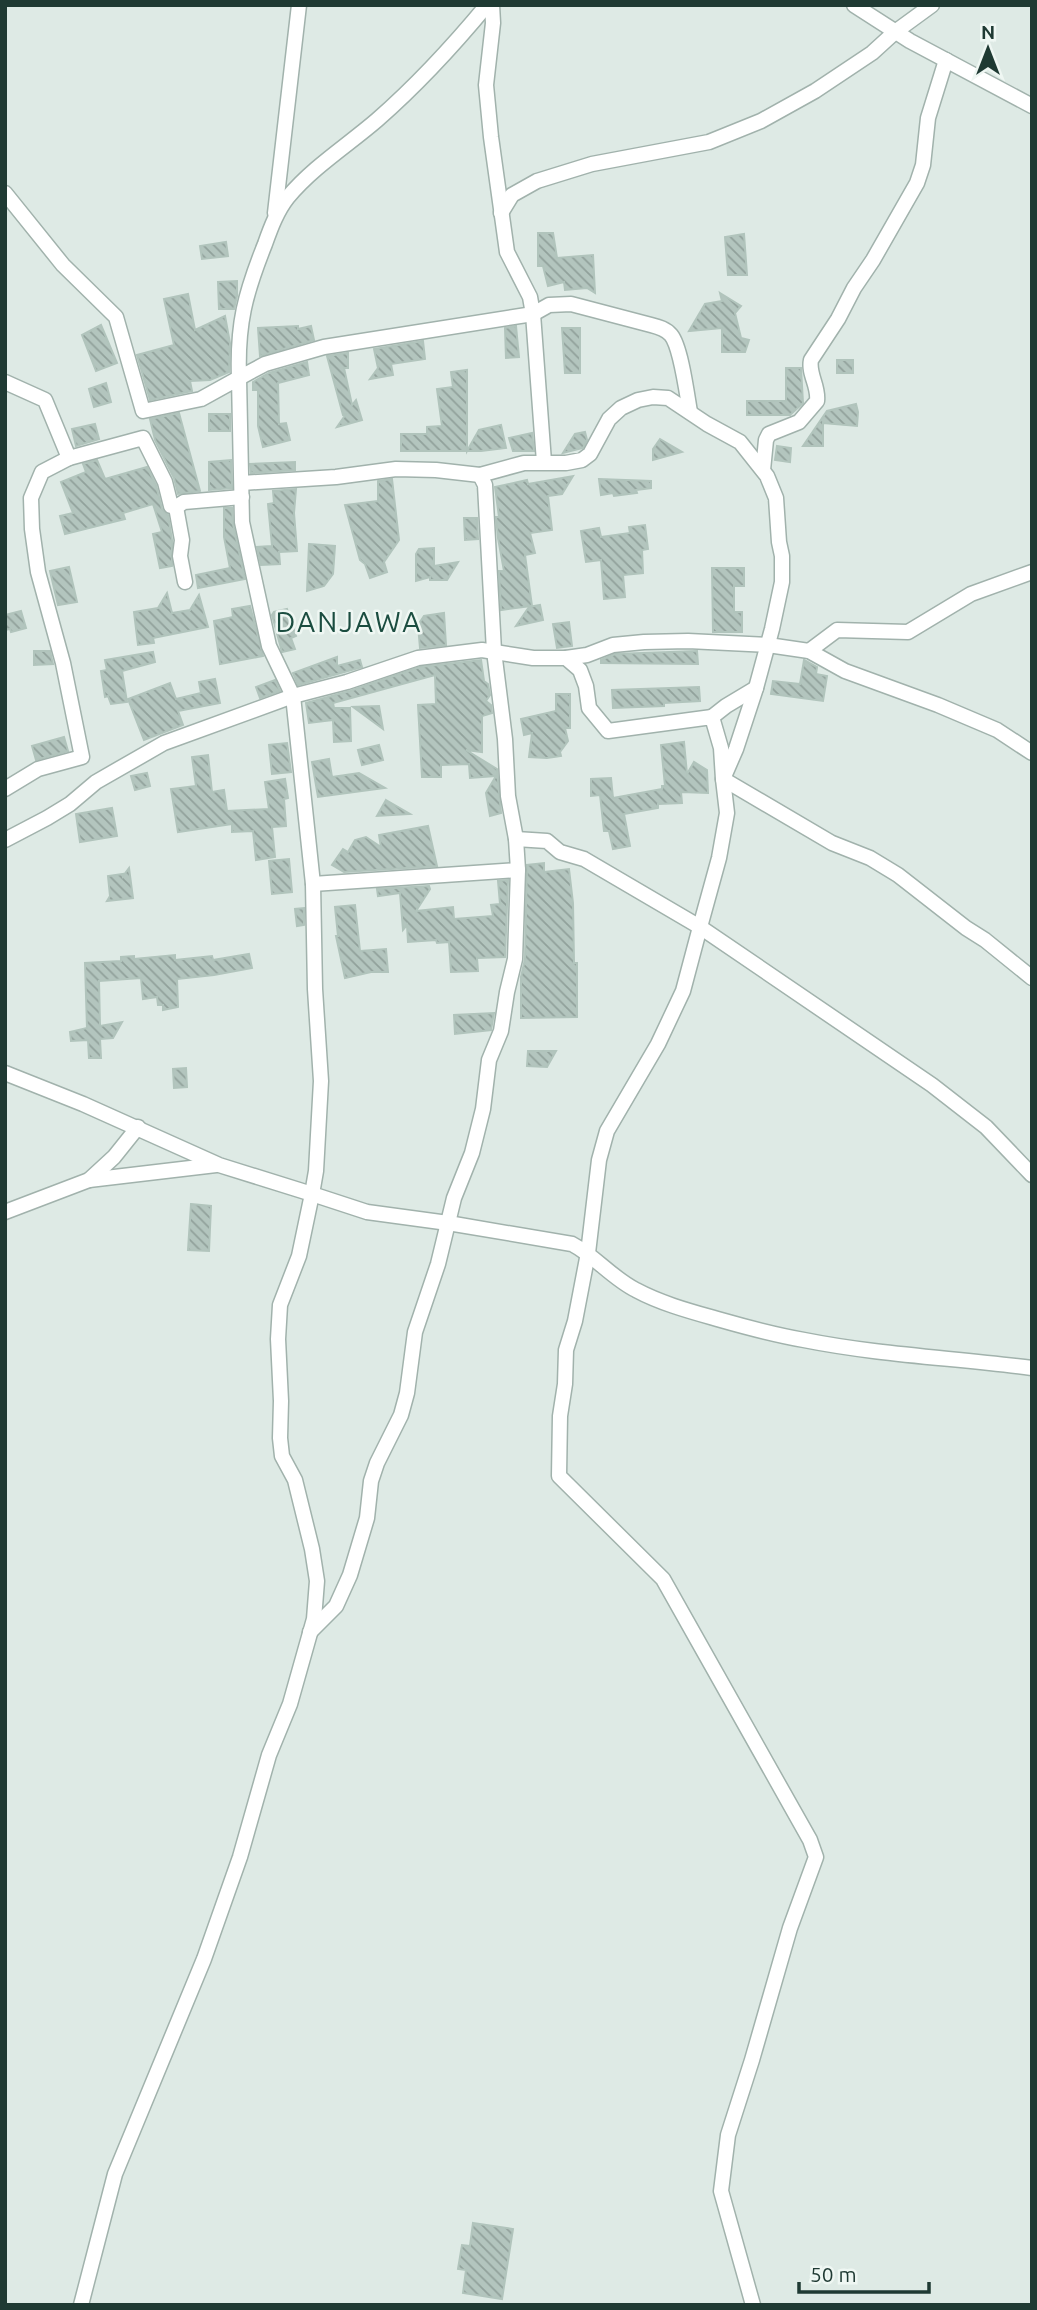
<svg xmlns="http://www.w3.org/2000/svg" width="1037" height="2310" viewBox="0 0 1037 2310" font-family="Ubuntu,sans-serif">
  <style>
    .building { fill: url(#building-back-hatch); stroke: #b1c4bc; stroke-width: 2 }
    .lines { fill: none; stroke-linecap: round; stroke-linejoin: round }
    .minor-casing { stroke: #a1b2ac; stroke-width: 17 }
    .minor { stroke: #fff; stroke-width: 14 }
    .labels { text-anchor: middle; stroke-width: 5; stroke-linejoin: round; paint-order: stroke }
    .quarter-label { font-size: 28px; letter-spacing: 2px; fill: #1b4d40; stroke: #eff7f3 }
  </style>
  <defs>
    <pattern id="building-back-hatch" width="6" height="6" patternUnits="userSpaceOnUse" patternTransform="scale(1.75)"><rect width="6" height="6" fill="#b3c5be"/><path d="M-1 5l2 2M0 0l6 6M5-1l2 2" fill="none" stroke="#91a19b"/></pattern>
  </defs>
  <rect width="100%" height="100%" fill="#deeae5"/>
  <!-- building -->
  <g class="building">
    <path d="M538,233H553L557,258L593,255L595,293L587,288L565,290L564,282L548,286L543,266H538Z"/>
    <path d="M744,234L747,275H728L725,237Z"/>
    <path d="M226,242L228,256L202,259L200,246Z"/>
    <path d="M237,281V296L234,309H219L218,282Z"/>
    <path d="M720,293L741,306L735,313L741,338L749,340L745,352H722V328L689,331L705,304L722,301Z"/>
    <path d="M188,294L195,330L225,316L230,343L229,372L210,380L190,381L192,391L150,400L137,355L174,345L164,299Z"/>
    <path d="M101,325L117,363L96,371L82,335Z"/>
    <path d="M298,326V329L311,326L314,340L260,356L258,328Z"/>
    <path d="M516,326L519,357L506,358L505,328Z"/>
    <path d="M562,328H580V373H565Z"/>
    <path d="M423,341L425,359L391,364L393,375L370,379L378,368L374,349Z"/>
    <path d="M348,353V368H344L352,405L356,400L362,420L337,427L346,414L343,415L327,356Z"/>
    <rect x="837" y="360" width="16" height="13"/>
    <path d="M307,362L309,375L278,383L279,424L286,423L290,440L263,447L258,426V390H253V382L269,373Z"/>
    <path d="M786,368H801L803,403L790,415H747V401H786Z"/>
    <path d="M467,370V451L479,430L501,425L506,448L481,451H401V434H427V427L442,426L437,389L453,387L451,372Z"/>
    <path d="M106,383L111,402L94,407L89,389Z"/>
    <path d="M856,404L858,412L857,426L823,423V446H803L827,411Z"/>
    <path d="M179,413L200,491L178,494L174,478L155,440L150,419Z"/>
    <rect x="209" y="414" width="21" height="17"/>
    <path d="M95,424L99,439L76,446L72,429Z"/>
    <path d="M585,432L587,440L583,448L563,453L575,434Z"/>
    <path d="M532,433L534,451H513L509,438Z"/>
    <path d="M660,439L682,452L653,460V449Z"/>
    <path d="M777,446L791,448L790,462L775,460Z"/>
    <path d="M97,460L105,479L147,467L156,485L162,509L168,515L172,540V566L160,568L153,534L162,532L153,504L123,513L125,519L65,534L60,516L73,513L61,482L86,472L83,464Z"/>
    <path d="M231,460L232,488L209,490V462Z"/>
    <path d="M295,462V470L251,473L250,464Z"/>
    <path d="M573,476L562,494L548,496L552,530L530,533L535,553L525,555L532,606L501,610L499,571H504L498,538L496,517H499L495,487L527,480L528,484Z"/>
    <path d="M392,479L399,540L384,562L387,572L370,578L365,564L360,560L345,505L378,501V481Z"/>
    <path d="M599,479L651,481V488L636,490L637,493L614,496L613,493L601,495Z"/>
    <path d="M296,489L294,513L297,551L279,552L280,564L261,565L257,547L272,546L268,504L274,503L273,491Z"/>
    <path d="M224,508H232L233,524L245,579L198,588L196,575L230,568L224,537Z"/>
    <path d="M464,518H477L478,539L465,540Z"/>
    <path d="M645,525L648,549L642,550L643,573L623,575L625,597L604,599L601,560L586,562L581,531L599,528L601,537L630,533L629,527Z"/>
    <path d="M309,544L335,546L333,574L324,586L307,591Z"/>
    <path d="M434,548V566L458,562L447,580H430V577L416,581V554L419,549Z"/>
    <path d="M69,567L77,602L58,605L50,571Z"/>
    <path d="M712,568H744V586H734V612H742V632H713Z"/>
    <path d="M167,593L172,613L190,610L199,595L208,627L153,638L154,643L138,645L134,612L158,608Z"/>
    <path d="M540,605L543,620L516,626L529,607Z"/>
    <path d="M250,606L263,656L220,664L214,621L233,617L232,609Z"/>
    <path d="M287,609L296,636L291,638L295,649L282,652L272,615L274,612Z"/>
    <path d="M21,611L26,628L11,632L10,629L5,630V615Z"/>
    <path d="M444,613L446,645L420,648L418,625L424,616Z"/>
    <path d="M569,622L572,646L557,648L553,624Z"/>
    <path d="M34,651H50L53,664L34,665Z"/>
    <path d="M697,651L698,664L601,663V660L615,654Z"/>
    <path d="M153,652L155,662L122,671L127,702L111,704L108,696L105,697L101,671L107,670L105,660Z"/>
    <path d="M337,657V666L360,660L362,667L298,685L293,673Z"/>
    <path d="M481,660L484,681L488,684L490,695L486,701L491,705L492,713L482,716V752L466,750L497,769L501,813L490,816L486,793L496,776L470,778L469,764L441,765V777H422L418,705L436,704L435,675L333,703L334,708H350L351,741L334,742L333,720L309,723L306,703L350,691L420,667Z"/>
    <path d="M804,660L817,667L816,674L827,676L823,701L771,694L773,681L800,684Z"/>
    <path d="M215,679L220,703L178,711L183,725L144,740L128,699L170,683L176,699L201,693L199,682Z"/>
    <path d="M275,680L280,691L260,698L256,687Z"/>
    <path d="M699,687L700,701L664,703V706L613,708L612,690Z"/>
    <path d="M556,694H570V728H565L568,741L560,752L561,756L547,758L529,757L532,733L524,735L521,719L556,711Z"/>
    <path d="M379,706L383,729L353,707Z"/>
    <path d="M64,737L68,751L36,760L32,746Z"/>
    <path d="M684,742L687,774L694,762L707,770L708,793L681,792L682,803L658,804V808L624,814L630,846L613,849L609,831H604L600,795L591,796V779L611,778L613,798L662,789V786H665L661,745Z"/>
    <path d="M287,743L291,772L272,774L269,745Z"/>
    <path d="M379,745L383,760L362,765L358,750Z"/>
    <path d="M208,755L212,792L224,790L227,811L269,809L265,782L285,779L288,798L284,799L286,826L272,827L275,857L256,860L253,831L232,832V824L178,832L171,789L196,786L192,757Z"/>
    <path d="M329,759L332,777L359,773L385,788L318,797L312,762Z"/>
    <path d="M147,773L150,786L135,790L131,776Z"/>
    <path d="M386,800L410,814L377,816Z"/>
    <path d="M112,808L117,836L80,842L76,814Z"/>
    <path d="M428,826L437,866L344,872L332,865L343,849L348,852L355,840L366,837L381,847L379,835Z"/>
    <path d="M289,859L292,892L272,894L269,861Z"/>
    <path d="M544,863V872L569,869L573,903L574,963H577V1017L521,1018V977L525,959L527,865Z"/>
    <path d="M129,868L133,898L107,901L110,896L108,876L123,874V876Z"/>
    <path d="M508,880L505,957L477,958L478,971L451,972L449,942L437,943L436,940L408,942L407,925L403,930L400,893L378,896L377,889L429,886L430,889L416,911L453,907L454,919L493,916L491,905L500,904L498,881Z"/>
    <path d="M355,905L360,951L386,949L388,972H371L345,978L336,936H338L335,907Z"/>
    <path d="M304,908V925L297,926L295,909Z"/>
    <path d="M249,954L252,968L214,975L177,979L178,1007L163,1010V1005H158L157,997L143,999L141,978L99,981L100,1026L122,1022L113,1038L100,1039L101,1058H89L88,1040L71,1041L70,1032L87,1028L85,963L121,961V957L134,956V959L175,955V960L212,956L213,960Z"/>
    <path d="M494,1013L491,1030L455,1034L454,1015Z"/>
    <path d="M528,1051H556L547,1067L527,1066Z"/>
    <path d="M186,1068L187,1087L174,1088L173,1069Z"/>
    <path d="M191,1204L211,1206L209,1251L188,1250Z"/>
    <path d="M473,2223L513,2229L502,2299L463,2293L466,2270L458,2269L462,2245L470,2246Z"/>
  </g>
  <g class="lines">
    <defs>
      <g id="minor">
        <path d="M487,5C453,46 417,85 377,120C348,145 313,167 288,197C277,211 271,227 265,244C245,294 237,324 239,378L265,364L324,347L533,314L549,305L571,304L651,325C659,327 666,329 671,335C681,347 687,395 690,412"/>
        <path d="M492,5L493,23L486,85L491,137L507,252L530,297L533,314L544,462"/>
        <path d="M854,5L910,41L1032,106"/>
        <path d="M5,193L63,265L116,317L143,411L201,399L239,378L242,522L269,646L293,696L313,884L315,989L321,1081L316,1171L312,1194L367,1212L448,1223L572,1244C595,1256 612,1278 636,1290C662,1304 693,1312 721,1320C749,1328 776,1335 804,1340C879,1355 956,1358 1032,1368"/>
        <path d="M275,213L299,5"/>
        <path d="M501,213L512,195L537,181L592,164L709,142L761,121L815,91L872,53L895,32L932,5"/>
        <path d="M5,382L45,400L69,458L143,438L165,482L171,506L176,507L184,502L242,497"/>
        <path d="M763,470L766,440L769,434L799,422L817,401C819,386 808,374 811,360L838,319L854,288L873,260L917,183L923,165L928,118L946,60"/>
        <path d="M242,483L336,477L396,469L436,470L480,475L524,463H566L582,460L590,454L609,419L621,408L638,400L653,397L668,398L707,424L740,442L767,476L776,498L779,542L782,556V582L772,629L756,688L736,749L723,779L727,813L719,858L700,927L683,991L658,1044L607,1131L599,1160L588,1253L575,1321L566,1350L565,1384L560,1416L559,1476L663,1579L810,1840L816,1857L790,1928L752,2060L728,2135L721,2191L753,2305"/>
        <path d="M176,507L182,540L180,556L185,582"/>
        <path d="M809,651L837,630L908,632L971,594L1032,572"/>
        <path d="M566,658L587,655L613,645L644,642L688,641L768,645L809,651L845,671L938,705L997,730L1032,753"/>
        <path d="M712,717L726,706L756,688"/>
        <path d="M5,789L38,769L82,757L63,663L38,572L32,529L31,498L42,472L69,458"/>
        <path d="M516,839L547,841L560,852L584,859L700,927L932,1085L986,1127L1032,1175"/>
        <path d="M5,840L47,818L70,804L96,782L164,743L293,696L347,682L418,658L482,650L533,658H566L580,670L586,686L589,708L608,731L712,717L721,748L723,779L832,843L870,858L898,875L966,928L985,940L1032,978"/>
        <path d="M313,884L518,870"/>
        <path d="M5,1073L83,1104L219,1165L312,1194L299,1256L280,1305L278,1339L281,1401L280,1438L282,1456L295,1480L312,1549L317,1581L314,1619L290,1704L269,1755L240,1857L204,1959L115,2174L81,2305"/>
        <path d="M89,1180L216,1165"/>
        <path d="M5,1212L89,1180L114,1157L138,1127"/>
        <path d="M310,1632L336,1606L350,1575L367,1518L371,1481L377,1463L401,1415L407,1393L415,1332L438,1264L454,1198L472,1153L483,1109L489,1060L501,1031L507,992L515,959L518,870L516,839L508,796L505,739L494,651L485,485L480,475"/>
      </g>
    </defs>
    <!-- minor casing -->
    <use href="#minor" class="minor-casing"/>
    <!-- minor -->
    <use href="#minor" class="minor"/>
  </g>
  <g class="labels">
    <!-- quarter labels -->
    <g class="quarter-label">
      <text x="349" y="632">DANJAWA</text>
    </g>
  </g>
  <!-- border -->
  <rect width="1037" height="2310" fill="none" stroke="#1f3a33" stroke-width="14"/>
  <!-- north arrow -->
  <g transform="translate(988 49)" stroke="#eff7f3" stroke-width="5" paint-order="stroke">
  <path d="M0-5L12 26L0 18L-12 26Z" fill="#1f3a33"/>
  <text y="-10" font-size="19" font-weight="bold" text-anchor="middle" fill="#1f3a33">N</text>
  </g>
  <!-- scale -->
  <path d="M799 2282v10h130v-10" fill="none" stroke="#1f3a33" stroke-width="3.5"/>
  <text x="810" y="2282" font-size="21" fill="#1f3a33" stroke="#eff7f3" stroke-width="5" paint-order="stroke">50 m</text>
</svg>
